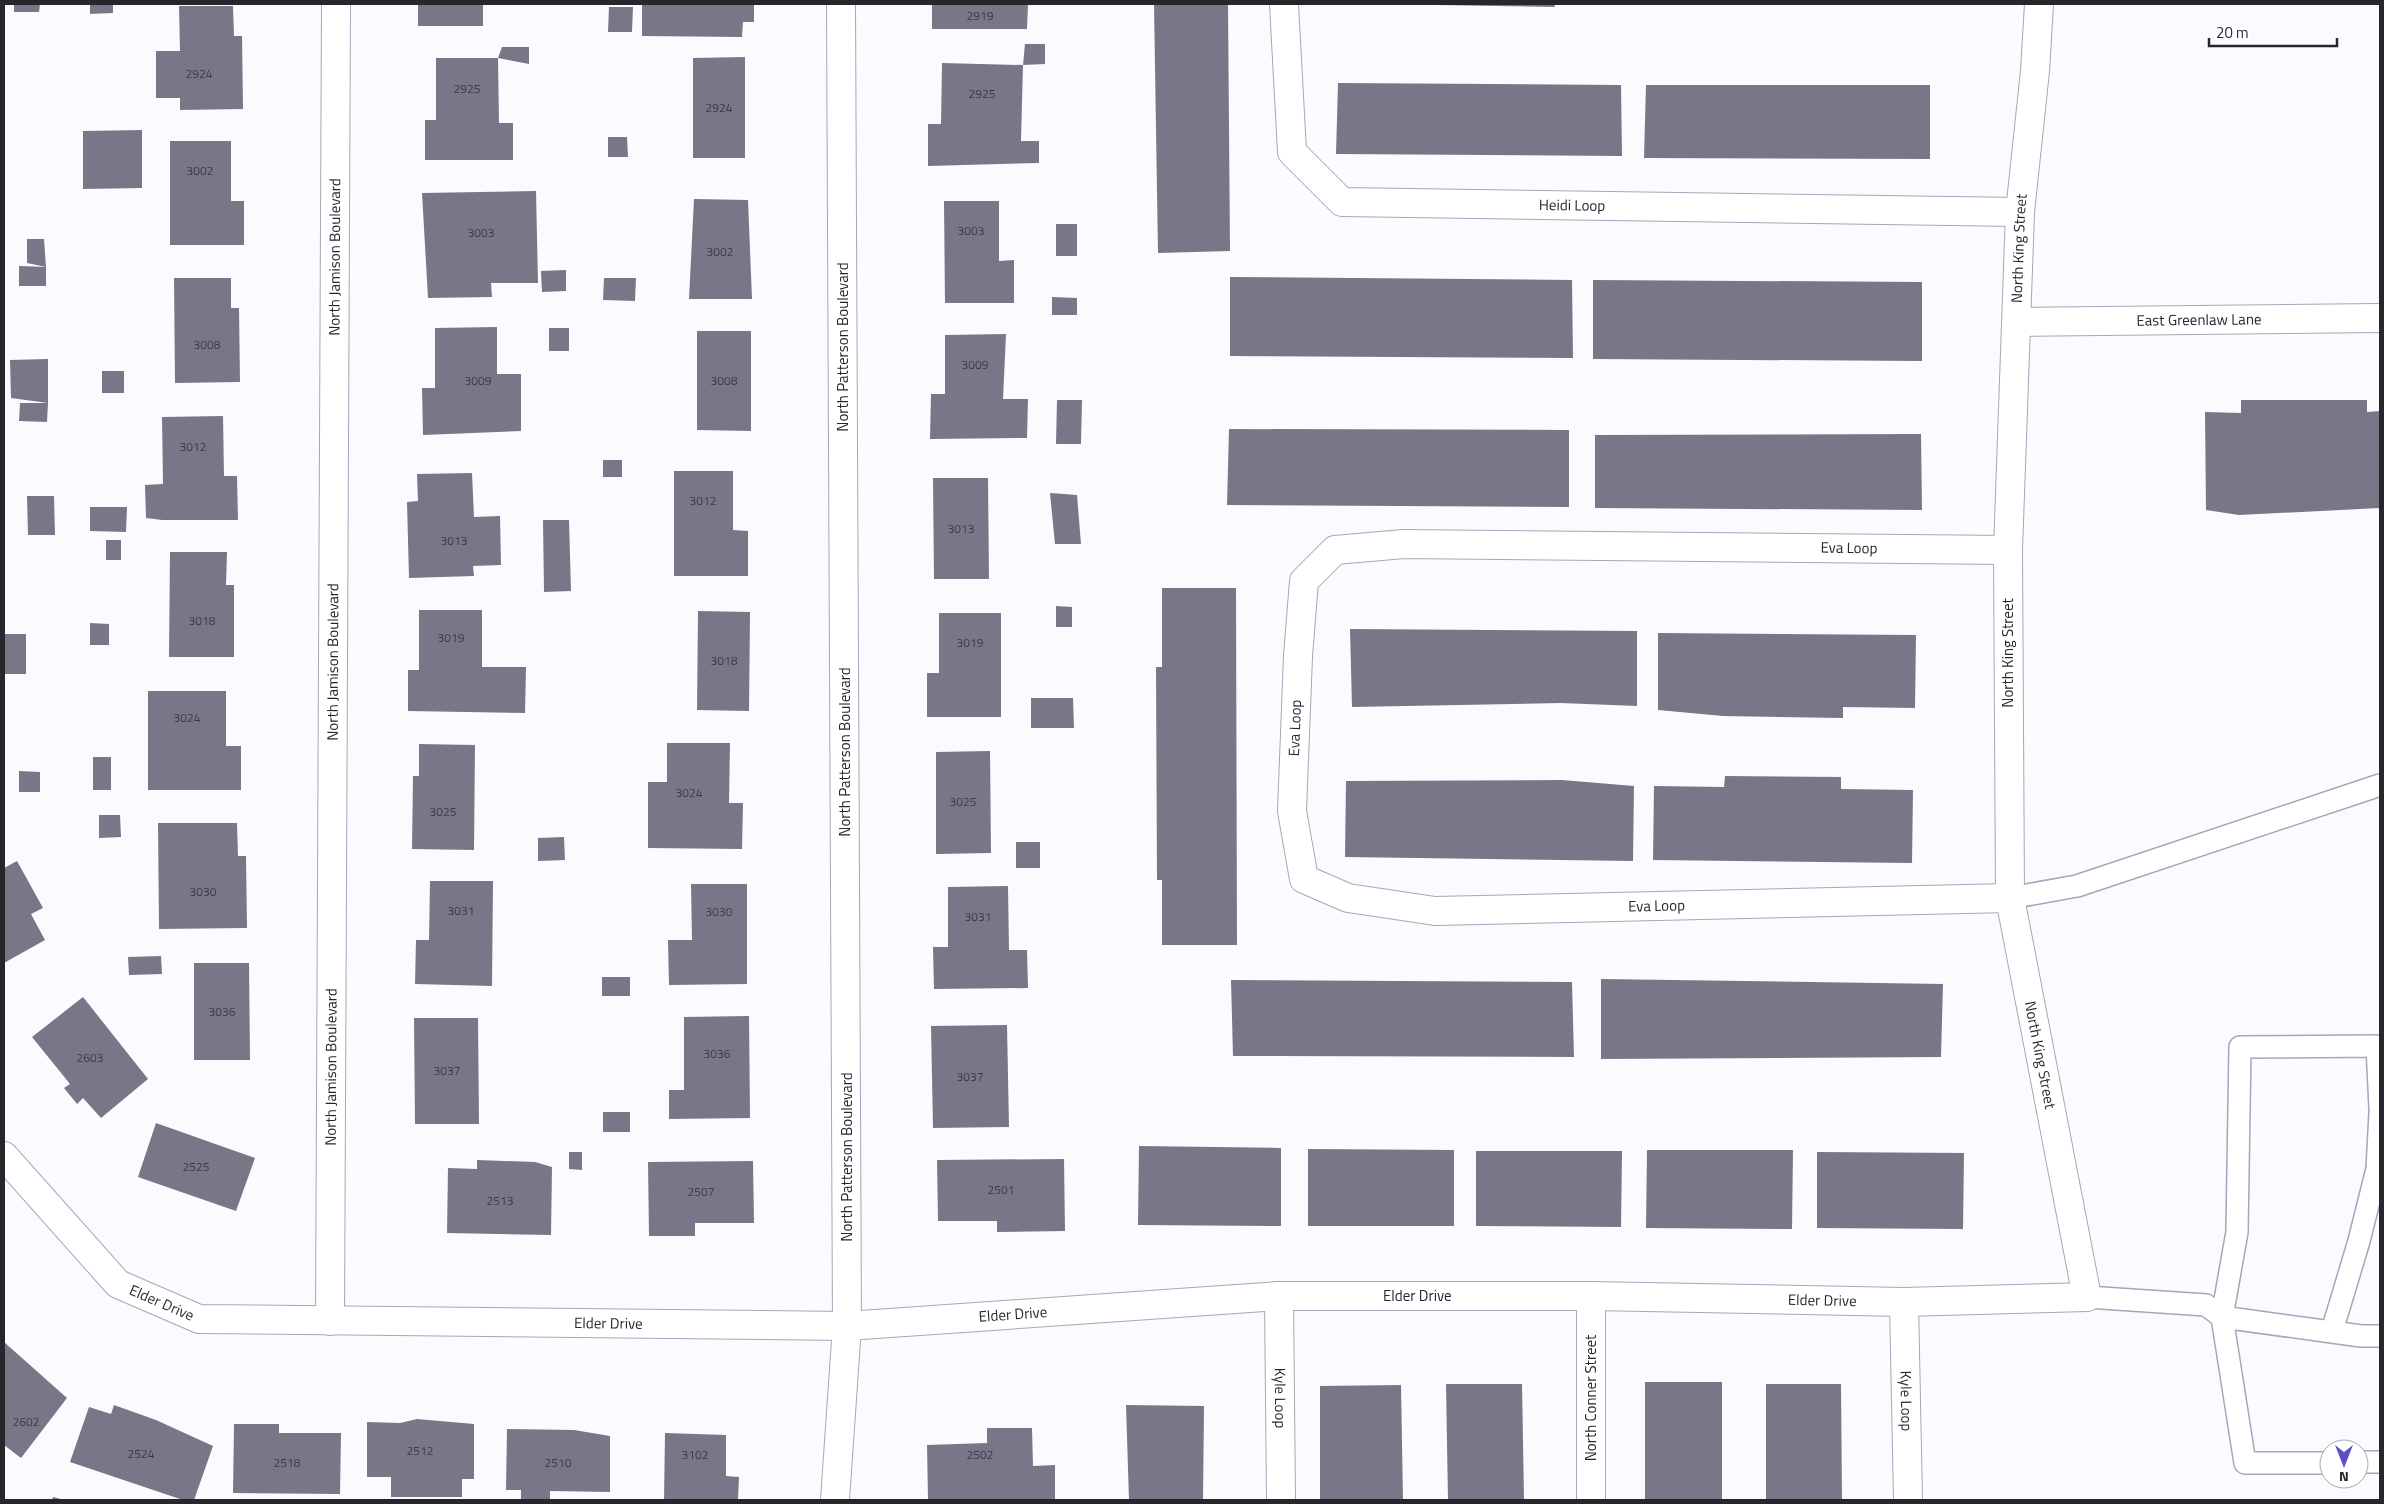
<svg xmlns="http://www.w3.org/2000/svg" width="2384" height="1504" viewBox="0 0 2384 1504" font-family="'Titillium Web',sans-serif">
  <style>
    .building { fill: #7b7588 }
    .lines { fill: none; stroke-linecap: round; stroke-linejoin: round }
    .service-casing { stroke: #aaa4b8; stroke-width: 24 }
    .minor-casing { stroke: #aaa4b8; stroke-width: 30 }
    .service { stroke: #fff; stroke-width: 21 }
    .minor { stroke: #fff; stroke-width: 28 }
    .labels { text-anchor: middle; stroke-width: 5; stroke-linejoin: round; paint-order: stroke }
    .number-label { font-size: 12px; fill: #3d3a44 }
    .street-label { font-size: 15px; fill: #28262d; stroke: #fff }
  </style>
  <rect width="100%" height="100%" fill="#fbfafe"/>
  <!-- building -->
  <g class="building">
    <path d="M14,4H40L39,12H14Z"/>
    <path d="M90,4H113V13L90,14Z"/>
    <rect x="418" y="4" width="65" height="22"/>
    <path d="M642,4H754V22H743L742,37L642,36Z"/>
    <path d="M932,4H1028L1027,29H932Z"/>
    <path d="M1154,4H1228L1230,251L1158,253Z"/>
    <path d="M1437,4H1554L1555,7L1437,5Z"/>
    <path d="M179,6H233L234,36H242L243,109L180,110V98H156V51H180Z"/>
    <path d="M609,7H633L632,32H608Z"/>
    <path d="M1025,44H1045V64L1023,65Z"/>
    <path d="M502,47H529V64L498,58Z"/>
    <path d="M745,57V158H693V58Z"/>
    <path d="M436,58H498L499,123H513V160H425V120H436Z"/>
    <path d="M942,63L1023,65L1021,141H1039V163L928,166V124H941Z"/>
    <path d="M1338,83L1621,85L1622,156L1336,154Z"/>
    <path d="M1646,85H1930V159L1644,158Z"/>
    <path d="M142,130V188L83,189V131Z"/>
    <path d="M608,137H627L628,157H608Z"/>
    <path d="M170,141H231V201H244V245H170Z"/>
    <path d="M536,191L538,283H491L492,297L428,298L422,193Z"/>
    <path d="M694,199L748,200L752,299H689Z"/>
    <path d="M944,201H999V261L1014,260V303H945Z"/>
    <rect x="1056" y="224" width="21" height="32"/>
    <path d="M27,239H44L46,267L27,263Z"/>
    <path d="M19,266L46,267V286H19Z"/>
    <path d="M566,270V291L542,292L541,271Z"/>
    <path d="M1230,277L1572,280L1573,358L1230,356Z"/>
    <path d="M174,278H231V308H239L240,382L175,383Z"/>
    <path d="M604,278H636L635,301L603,300Z"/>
    <path d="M1593,280L1922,282V361L1593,359Z"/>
    <path d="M1052,297L1077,298V315H1052Z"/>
    <path d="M497,327V374H521V431L423,435L422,388H435V328Z"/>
    <rect x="549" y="328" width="20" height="23"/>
    <path d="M697,331H751V431L697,430Z"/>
    <path d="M1006,334L1003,399H1028L1027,438L930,439L931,394H945V335Z"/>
    <path d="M48,359V403L47,422L19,421L20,403H48L11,398L10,360Z"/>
    <rect x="102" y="371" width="22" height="22"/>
    <path d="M1057,400H1082L1081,444H1056Z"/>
    <path d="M2241,400H2367V412L2380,411V508L2239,515L2206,510L2205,412L2241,413Z"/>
    <path d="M223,416L224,476H237L238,520H162L146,518L145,485L163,484L162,417Z"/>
    <path d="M1229,429L1569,430V507L1227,505Z"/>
    <path d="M1921,434L1922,510L1595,508V435Z"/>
    <rect x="603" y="460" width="19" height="17"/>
    <path d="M674,471H733V530L748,531V576H674Z"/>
    <path d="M472,473L474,517L500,516L501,565L473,566L474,576L409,578L407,502L418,501L417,474Z"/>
    <path d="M933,478H988L989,579H934Z"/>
    <path d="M1050,493L1077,495L1081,544H1055Z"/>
    <path d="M27,496H54L55,535H28Z"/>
    <path d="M90,507H127L126,532L90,531Z"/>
    <path d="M543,520H569L571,591L544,592Z"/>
    <rect x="106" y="540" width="15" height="20"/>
    <path d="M170,552H227L226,585H234V657H169Z"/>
    <path d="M1162,588H1236L1237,945H1162V880H1157L1156,667H1162Z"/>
    <path d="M1056,606L1072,607V627H1056Z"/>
    <path d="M419,610H482V667H526L525,713L408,711V670H419Z"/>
    <path d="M698,611L750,612L749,711L697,710Z"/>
    <path d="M939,613H1001V717H927V673H939Z"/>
    <path d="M90,623L109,624V645H90Z"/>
    <path d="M1350,629L1637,631V706L1561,703L1352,707Z"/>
    <path d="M1658,633L1916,635L1915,708L1843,707V718L1723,716L1658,710Z"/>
    <rect x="4" y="634" width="22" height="40"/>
    <path d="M148,691H226V746H241V790H148Z"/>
    <path d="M1031,698H1073L1074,728H1031Z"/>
    <path d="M667,743H730L729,803H743L742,849L648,848V782H667Z"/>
    <path d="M419,744L475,745L474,850L412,849L413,776H419Z"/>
    <path d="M990,751L991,853L936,854V752Z"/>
    <rect x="93" y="757" width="18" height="33"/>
    <path d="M19,771L40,772V792H19Z"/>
    <path d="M1725,776L1841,777V789L1913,790L1912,863L1653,860L1654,786L1724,787Z"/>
    <path d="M1562,780L1634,786L1633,861L1345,857L1346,781Z"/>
    <path d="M99,815H120L121,837L99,838Z"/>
    <path d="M158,823H237L238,856H246L247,928L159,929Z"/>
    <path d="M564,837L565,860L538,861V838Z"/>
    <rect x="1016" y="842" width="24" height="26"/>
    <path d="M17,861L43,908L31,914L45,940L4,963V868Z"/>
    <path d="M430,881H493L492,986L415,984L416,940H429Z"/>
    <path d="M691,884H747V984L669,985L668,940H692Z"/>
    <path d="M1008,886L1009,950H1027L1028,988L934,989L933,947H948V887Z"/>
    <path d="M161,956L162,974L129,975L128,957Z"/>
    <path d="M194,963H249L250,1060H194Z"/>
    <rect x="602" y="977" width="28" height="19"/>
    <path d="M1601,979L1943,984L1941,1057L1601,1059Z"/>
    <path d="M1231,980L1572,982L1574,1057L1233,1056Z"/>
    <path d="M83,997L148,1079L101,1118L83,1098L77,1104L64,1088L70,1084L32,1037Z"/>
    <path d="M749,1016L750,1118L669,1119V1090H684V1017Z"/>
    <path d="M414,1018H478L479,1124H415Z"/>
    <path d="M1007,1025L1009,1127L933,1128L931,1026Z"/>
    <rect x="603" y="1112" width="27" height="20"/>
    <path d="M156,1123L255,1158L236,1211L138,1177Z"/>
    <path d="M1139,1146L1281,1148V1226L1138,1225Z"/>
    <path d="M1308,1149L1454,1150V1226H1308Z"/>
    <path d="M1647,1150H1793L1792,1229L1646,1228Z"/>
    <path d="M1476,1151H1622L1621,1227L1476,1226Z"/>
    <path d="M569,1152H582V1170L569,1169Z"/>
    <path d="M1817,1152L1964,1153L1963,1229L1817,1228Z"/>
    <path d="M1064,1159L1065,1231L997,1232V1221H938L937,1160Z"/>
    <path d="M477,1160L535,1162L552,1167L551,1235L447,1233L448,1168L477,1169Z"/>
    <path d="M753,1161L754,1223H695V1236H649L648,1162Z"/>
    <path d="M4,1342L67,1398L21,1458L4,1445Z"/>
    <rect x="1645" y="1382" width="77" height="118"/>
    <path d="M1446,1384H1522L1524,1500H1448Z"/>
    <path d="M1766,1384H1841L1842,1500H1766Z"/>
    <path d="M1401,1385L1403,1500H1320V1386Z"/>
    <path d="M114,1405L156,1420L213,1446L194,1500H183L70,1462L89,1407L111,1414Z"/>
    <path d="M1126,1405L1204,1406L1203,1500H1129Z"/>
    <path d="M417,1419L474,1424V1479H462V1497H391V1477H367V1422L400,1423Z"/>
    <path d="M234,1424H279V1433H341L340,1494L233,1493Z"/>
    <path d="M987,1428H1032L1033,1466L1055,1465V1500H928L927,1445L987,1443Z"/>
    <path d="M507,1429L574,1430L610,1436V1492L550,1491V1500H521V1490H506Z"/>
    <path d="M665,1433L726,1435V1476L739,1477L738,1500H664Z"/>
    <path d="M53,1497L64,1500H52Z"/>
  </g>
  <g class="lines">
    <defs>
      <g id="service">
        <path d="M2010,898L2077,886L2380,785"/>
        <path d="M2087,1297L2206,1305L2222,1317L2361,1336H2380"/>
        <path d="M2332,1331L2359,1241L2377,1169L2380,1113"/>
        <path d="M2359,1462H2380"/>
        <path d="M2329,1463H2245L2222,1317L2237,1232L2240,1047L2377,1046L2380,1108"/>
      </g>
      <g id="minor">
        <path id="s1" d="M1284,4L1292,152L1342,202L2020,212"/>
        <path id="s2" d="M2018,322L2380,318"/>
        <path id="s3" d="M2008,550L1404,544L1335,550L1304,581L1298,656L1292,811L1304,879L1348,898L1435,911L2010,898"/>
        <path id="s4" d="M4,1156L118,1284L199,1319L847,1326L1279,1296H1591L1904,1302L2087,1297L2010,898L2008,550L2020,212L2035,71L2039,4"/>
        <path id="s5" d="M1279,1296L1281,1500"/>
        <path d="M1591,1296V1500"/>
        <path id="s6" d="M1904,1302L1908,1500"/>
        <path id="s7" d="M330,1321L336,4"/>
        <path d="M835,1500L847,1326L841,4"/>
      </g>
    </defs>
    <!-- service casing -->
    <use href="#service" class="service-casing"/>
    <!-- minor casing -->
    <use href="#minor" class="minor-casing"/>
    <!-- service -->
    <use href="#service" class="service"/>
    <!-- minor -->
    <use href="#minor" class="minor"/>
  </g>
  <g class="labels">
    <!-- number labels -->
    <g class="number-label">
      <text x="980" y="20">2919</text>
      <text x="199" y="78">2924</text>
      <text x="467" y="93">2925</text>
      <text x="982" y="98">2925</text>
      <text x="719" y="112">2924</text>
      <text x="200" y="175">3002</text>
      <text x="971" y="235">3003</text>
      <text x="481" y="237">3003</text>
      <text x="720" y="256">3002</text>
      <text x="207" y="349">3008</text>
      <text x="975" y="369">3009</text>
      <text x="478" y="385">3009</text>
      <text x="724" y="385">3008</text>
      <text x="193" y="451">3012</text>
      <text x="703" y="505">3012</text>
      <text x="961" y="533">3013</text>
      <text x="454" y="545">3013</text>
      <text x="202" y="625">3018</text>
      <text x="451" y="642">3019</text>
      <text x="970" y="647">3019</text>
      <text x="724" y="665">3018</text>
      <text x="187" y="722">3024</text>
      <text x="689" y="797">3024</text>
      <text x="963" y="806">3025</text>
      <text x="443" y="816">3025</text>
      <text x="203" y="896">3030</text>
      <text x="461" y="915">3031</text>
      <text x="719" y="916">3030</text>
      <text x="978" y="921">3031</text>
      <text x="222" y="1016">3036</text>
      <text x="717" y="1058">3036</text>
      <text x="90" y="1062">2603</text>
      <text x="447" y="1075">3037</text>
      <text x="970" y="1081">3037</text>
      <text x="196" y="1171">2525</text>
      <text x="1001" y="1194">2501</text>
      <text x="701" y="1196">2507</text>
      <text x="500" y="1205">2513</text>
      <text x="26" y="1426">2602</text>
      <text x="420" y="1455">2512</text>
      <text x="141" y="1458">2524</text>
      <text x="695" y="1459">3102</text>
      <text x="980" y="1459">2502</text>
      <text x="287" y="1467">2518</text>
      <text x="558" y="1467">2510</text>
    </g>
    <!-- street labels -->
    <g class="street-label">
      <text dy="5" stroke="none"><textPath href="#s1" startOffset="449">Heidi Loop</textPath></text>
      <text dy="5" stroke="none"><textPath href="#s4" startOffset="3205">North King Street</textPath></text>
      <text dy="5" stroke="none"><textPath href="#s7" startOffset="1064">North Jamison Boulevard</textPath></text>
      <text dy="5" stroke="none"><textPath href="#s2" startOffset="181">East Greenlaw Lane</textPath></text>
      <text transform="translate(843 347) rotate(-90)" y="5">North Patterson Boulevard</text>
      <text transform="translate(1849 548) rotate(1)" y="5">Eva Loop</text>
      <text transform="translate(2008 653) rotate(-90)" y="5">North King Street</text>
      <text dy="5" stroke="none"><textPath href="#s7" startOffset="659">North Jamison Boulevard</textPath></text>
      <text transform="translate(1295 728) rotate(-88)" y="5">Eva Loop</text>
      <text transform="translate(845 752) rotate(-90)" y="5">North Patterson Boulevard</text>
      <text dy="5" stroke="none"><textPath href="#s3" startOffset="1374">Eva Loop</textPath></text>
      <text transform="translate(2040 1055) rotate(79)" y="5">North King Street</text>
      <text dy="5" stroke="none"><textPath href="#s7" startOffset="254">North Jamison Boulevard</textPath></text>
      <text transform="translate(847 1157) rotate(-90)" y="5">North Patterson Boulevard</text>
      <text dy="5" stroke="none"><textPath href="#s4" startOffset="1479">Elder Drive</textPath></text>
      <text dy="5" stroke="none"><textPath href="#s4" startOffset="1884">Elder Drive</textPath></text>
      <text dy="5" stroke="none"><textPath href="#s4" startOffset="219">Elder Drive</textPath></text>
      <text dy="5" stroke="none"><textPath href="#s4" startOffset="1074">Elder Drive</textPath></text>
      <text dy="5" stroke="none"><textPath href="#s4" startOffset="669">Elder Drive</textPath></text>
      <text dy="5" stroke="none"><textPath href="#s5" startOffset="102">Kyle Loop</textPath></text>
      <text transform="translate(1591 1398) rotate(-90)" y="5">North Conner Street</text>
      <text dy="5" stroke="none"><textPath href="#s6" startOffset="99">Kyle Loop</textPath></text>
    </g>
  </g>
  <!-- border -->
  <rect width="2384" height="1504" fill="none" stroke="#28262d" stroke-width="10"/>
  <!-- north arrow -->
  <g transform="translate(2344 1464) rotate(180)"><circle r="24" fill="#ffffff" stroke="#a9a8ab"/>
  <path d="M0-4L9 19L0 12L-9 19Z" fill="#5a4fc7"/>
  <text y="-8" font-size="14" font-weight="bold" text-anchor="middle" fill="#28262d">N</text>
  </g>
  <!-- scale -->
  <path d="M2209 38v8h128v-8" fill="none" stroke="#28262d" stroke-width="2.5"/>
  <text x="2216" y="38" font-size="15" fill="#28262d" stroke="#ffffff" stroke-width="4" paint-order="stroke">20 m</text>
</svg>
